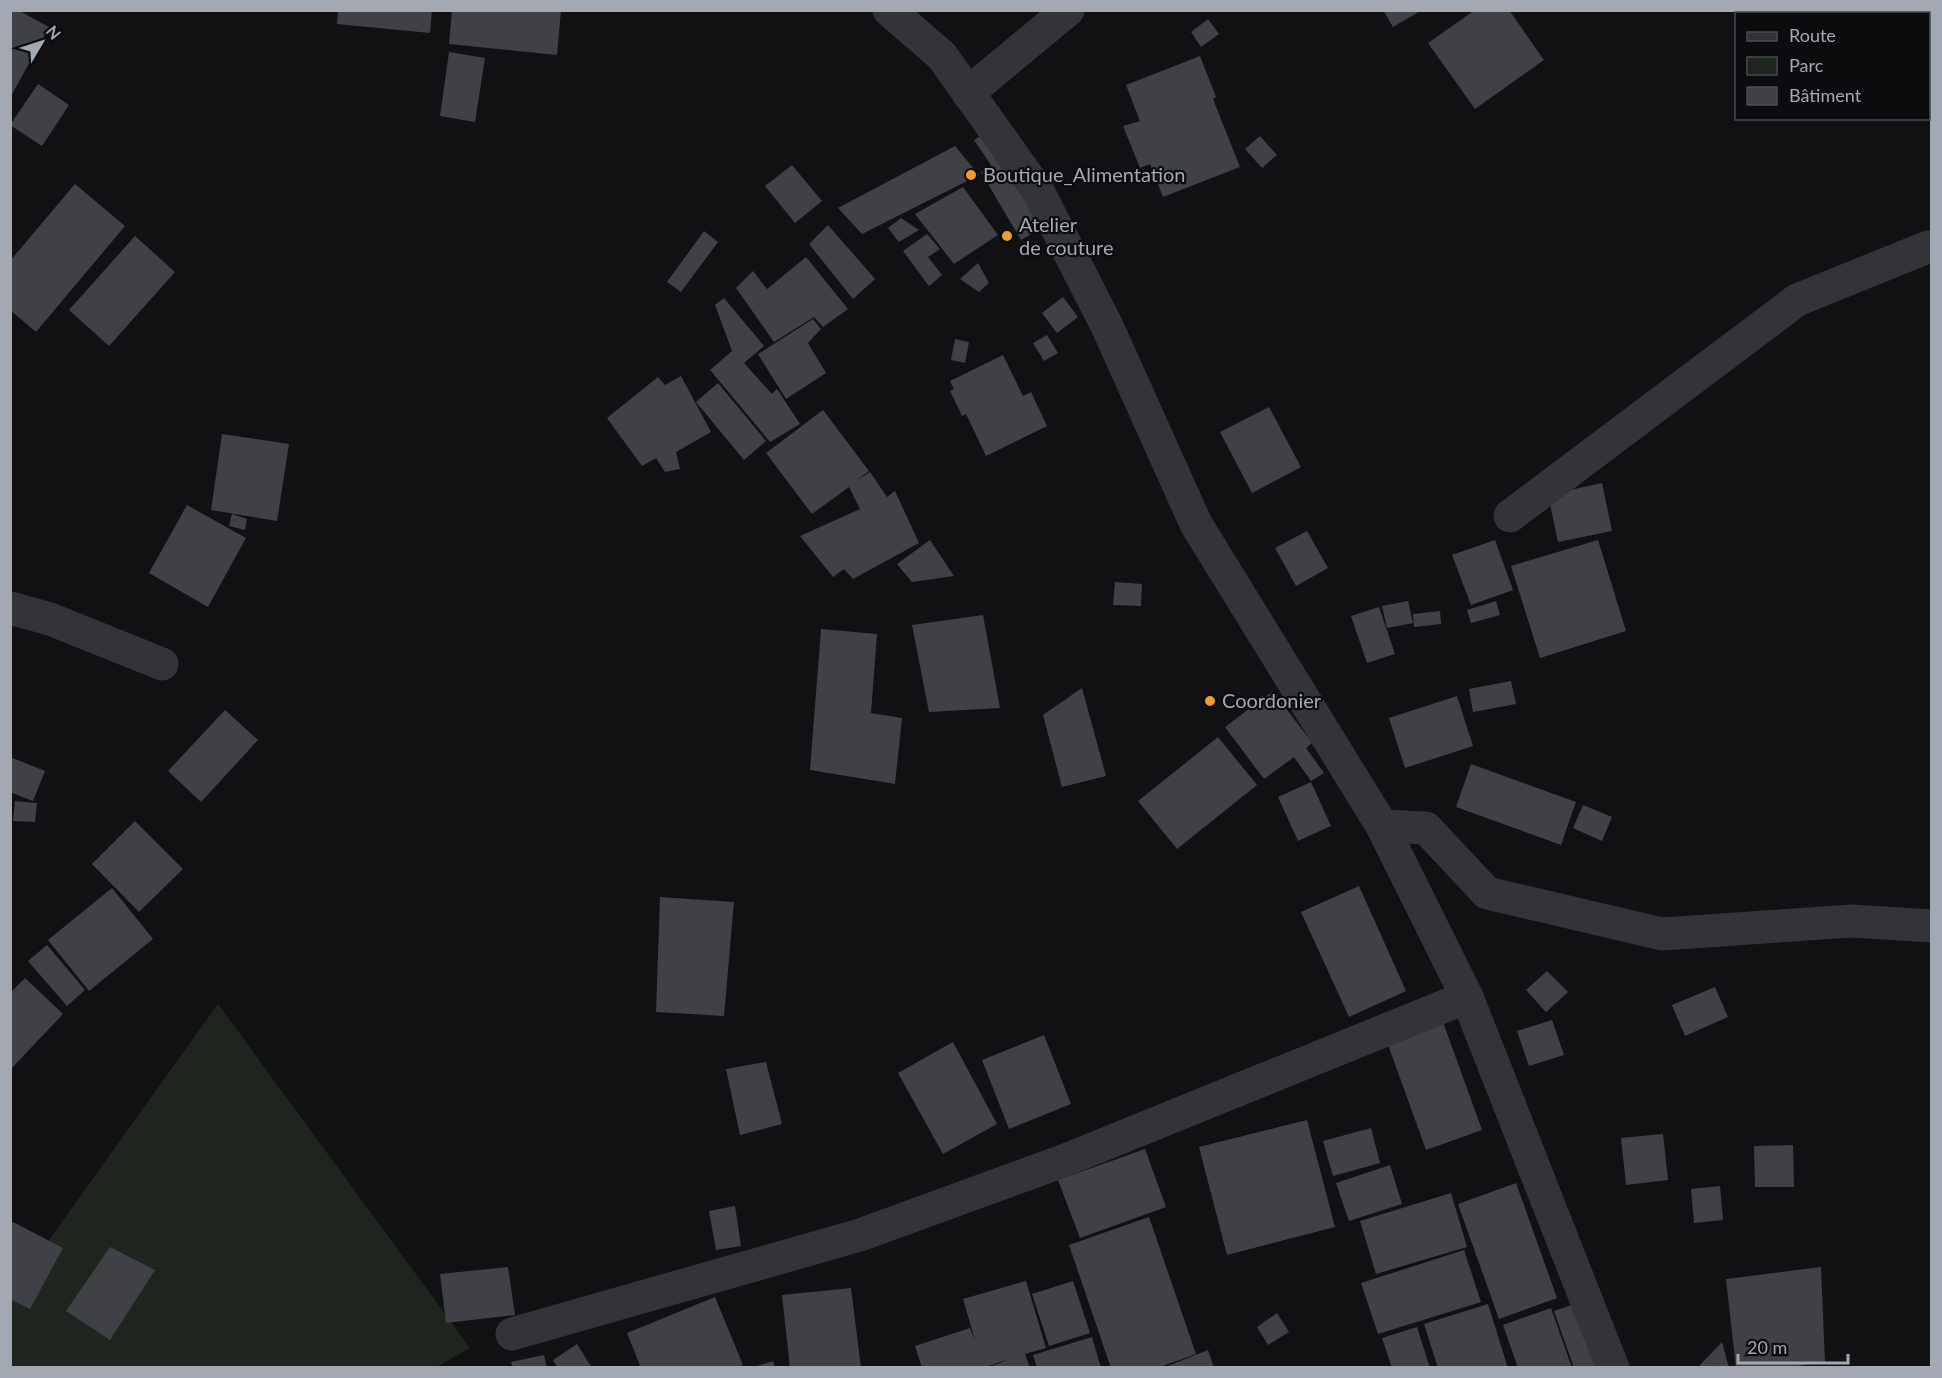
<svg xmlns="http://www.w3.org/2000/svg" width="1942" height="1378" viewBox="0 0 1942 1378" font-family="Lato,sans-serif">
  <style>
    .green { fill: #1e251e }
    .building { fill: #404146 }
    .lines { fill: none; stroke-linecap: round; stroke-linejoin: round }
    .street { stroke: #323438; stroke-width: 33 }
    .poi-dot { fill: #f09c2c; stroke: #0c0c0e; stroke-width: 2 }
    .labels { text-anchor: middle; stroke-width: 4.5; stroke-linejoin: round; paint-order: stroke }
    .poi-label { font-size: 20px; fill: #a3a9b3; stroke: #0c0c0e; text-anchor: start }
  </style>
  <rect width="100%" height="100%" fill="#111113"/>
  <!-- green -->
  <path class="green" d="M218,1004L470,1348L435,1368H11V1293Z"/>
  <!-- building -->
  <g class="building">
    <path d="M10,10H18L49,27L10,98Z"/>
    <path d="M338,10H432L430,33L337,24Z"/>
    <path d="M452,10H561L557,55L449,44Z"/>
    <path d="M1383,10H1422L1393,27Z"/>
    <path d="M1475,10H1509L1544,60L1475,109L1428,43Z"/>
    <path d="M1208,19L1219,34L1201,47L1191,32Z"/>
    <path d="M449,52L485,58L475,122L440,116Z"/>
    <path d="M1200,56L1216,97L1213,99L1240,167L1163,197L1150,164L1140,168L1123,126L1140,121L1126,85Z"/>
    <path d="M38,84L69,105L42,146L10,125Z"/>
    <path d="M987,132L1048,224L1021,240L981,172L991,165L974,140Z"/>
    <path d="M1260,136L1277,155L1262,168L1245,149Z"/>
    <path d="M955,146L979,175L862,234L838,208Z"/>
    <path d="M792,165L822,201L795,223L765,186Z"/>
    <path d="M75,184L125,226L36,332L10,310V261Z"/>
    <path d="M963,187L998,235L954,264L915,214Z"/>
    <path d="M901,218L919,230L899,242L888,228Z"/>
    <path d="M828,225L875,279L853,299L809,244Z"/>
    <path d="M704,231L718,242L681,292L667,282Z"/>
    <path d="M927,234L940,249L928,257L942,275L929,286L903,251Z"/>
    <path d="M135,236L175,272L109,346L69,310Z"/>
    <path d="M806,257L848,309L823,327L814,317L774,342L736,288L753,271L767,289Z"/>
    <path d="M978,263L989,283L979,292L960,279Z"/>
    <path d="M1063,297L1078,317L1057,333L1042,313Z"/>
    <path d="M724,298L764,346L744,363L772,394L777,389L800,424L770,442L710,370L732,351L715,305Z"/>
    <path d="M813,319L821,329L808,343L826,373L786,399L758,354Z"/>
    <path d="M1047,335L1058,353L1044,361L1033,343Z"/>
    <path d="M955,339L969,342L965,363L951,360Z"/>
    <path d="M1003,355L1023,396L1031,392L1047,426L986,456L966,414L962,416L950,391L954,389L950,381Z"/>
    <path d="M681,376L711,432L676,452L680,469L665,472L656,458L642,466L607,418L658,377L665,385Z"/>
    <path d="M718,383L766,441L744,460L696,402Z"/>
    <path d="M1269,407L1301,467L1252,493L1220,432Z"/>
    <path d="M823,410L869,471L857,480L870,472L887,497L895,491L919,543L853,579L844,569L833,577L800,536L860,509L849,487L812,514L766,453Z"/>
    <path d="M222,434L289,444L277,521L211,510Z"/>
    <path d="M1602,483L1612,531L1558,542L1548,495Z"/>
    <path d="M187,505L246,538L208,607L149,573Z"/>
    <path d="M232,514L247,519L245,530L229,526Z"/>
    <path d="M1307,531L1328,568L1296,586L1275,548Z"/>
    <path d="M930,540L954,576L912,582L897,564Z"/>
    <path d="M1495,540L1513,590L1471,605L1452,555Z"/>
    <path d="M1598,540L1626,631L1540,658L1511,566Z"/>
    <path d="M1115,582L1142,584L1141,606L1113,605Z"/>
    <path d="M1408,601L1413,623L1387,628L1382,606Z"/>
    <path d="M1496,601L1500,615L1471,623L1467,610Z"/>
    <path d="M1379,607L1395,654L1367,663L1351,616Z"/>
    <path d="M1440,611L1441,624L1414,627L1413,614Z"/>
    <path d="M983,615L1000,708L929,712L912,625Z"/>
    <path d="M821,629L877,634L871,713L902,718L895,784L810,770Z"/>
    <path d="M1511,681L1516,704L1473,712L1469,689Z"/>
    <path d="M1082,688L1106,776L1062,787L1043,715Z"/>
    <path d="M1273,691L1312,743L1306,748L1324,773L1311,781L1294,757L1264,779L1225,727Z"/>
    <path d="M1457,696L1473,746L1405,768L1389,718Z"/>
    <path d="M225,710L258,740L201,802L168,771Z"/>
    <path d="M1218,737L1257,785L1177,849L1138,801Z"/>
    <path d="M10,757L45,771L33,801L10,792Z"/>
    <path d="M1471,764L1576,802L1561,845L1456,807Z"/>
    <path d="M1311,782L1331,826L1298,841L1278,797Z"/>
    <path d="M15,801L37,803L35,822L13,821Z"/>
    <path d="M1583,805L1612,817L1602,841L1573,828Z"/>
    <path d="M135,821L183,869L139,912L92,864Z"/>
    <path d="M1359,886L1406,991L1349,1017L1301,912Z"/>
    <path d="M112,888L153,939L89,991L48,940Z"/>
    <path d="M660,897L734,902L724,1016L656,1012Z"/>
    <path d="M47,945L85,990L67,1006L28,961Z"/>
    <path d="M1547,971L1568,992L1546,1012L1526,990Z"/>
    <path d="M25,978L63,1014L10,1070V993Z"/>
    <path d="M1715,987L1728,1017L1685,1036L1672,1005Z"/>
    <path d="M1552,1020L1564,1055L1529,1066L1517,1031Z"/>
    <path d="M1443,1022L1482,1130L1426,1150L1387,1042Z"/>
    <path d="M1044,1035L1071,1104L1009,1129L982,1060Z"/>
    <path d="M953,1042L997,1124L943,1154L898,1073Z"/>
    <path d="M766,1062L782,1124L740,1135L726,1069Z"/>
    <path d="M1307,1120L1335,1227L1227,1255L1199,1147Z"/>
    <path d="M1371,1128L1380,1163L1333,1176L1323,1141Z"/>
    <path d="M1663,1134L1668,1180L1626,1185L1621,1138Z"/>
    <path d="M1793,1145L1794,1187H1755L1754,1146Z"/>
    <path d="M1145,1149L1166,1207L1080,1238L1058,1180Z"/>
    <path d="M1390,1165L1402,1204L1349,1221L1336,1183Z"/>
    <path d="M1516,1183L1557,1298L1499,1319L1458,1204Z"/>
    <path d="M1720,1186L1723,1220L1694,1223L1691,1189Z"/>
    <path d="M1451,1193L1467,1247L1376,1274L1360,1221Z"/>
    <path d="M735,1206L741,1246L716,1250L709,1211Z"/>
    <path d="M1149,1217L1196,1354L1157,1368H1111L1069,1245Z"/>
    <path d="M13,1222L63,1248L30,1309L10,1299V1226Z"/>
    <path d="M110,1247L155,1270L110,1340L66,1311Z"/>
    <path d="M1464,1250L1481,1302L1378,1334L1361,1283Z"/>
    <path d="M508,1267L515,1315L446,1323L440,1274Z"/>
    <path d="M1821,1267L1825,1362L1783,1368H1736L1726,1279Z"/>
    <path d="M1026,1281L1046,1348L1025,1354L1030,1368H987L1012,1358L983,1368H922L915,1346L970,1328L975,1340L963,1299Z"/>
    <path d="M1073,1281L1090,1333L1049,1346L1032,1294Z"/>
    <path d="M851,1288L861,1368H790L782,1295Z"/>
    <path d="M715,1297L743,1365L736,1368H641L627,1333Z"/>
    <path d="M1586,1300L1596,1368H1574L1554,1311Z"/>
    <path d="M1488,1304L1508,1368H1438L1424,1324Z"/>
    <path d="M1551,1308L1572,1368H1518L1503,1325Z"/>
    <path d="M1277,1313L1289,1332L1268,1345L1257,1327Z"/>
    <path d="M1417,1327L1430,1368H1392L1382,1338Z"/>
    <path d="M1092,1337L1101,1368H1037L1033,1355Z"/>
    <path d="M1722,1342L1729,1368H1700V1365Z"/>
    <path d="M577,1344L592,1368H558L553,1360Z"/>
    <path d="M1208,1350L1214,1368H1165V1367Z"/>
    <path d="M544,1355L547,1368H513L511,1362Z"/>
    <path d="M773,1361L775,1368H754V1367Z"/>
  </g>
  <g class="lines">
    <!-- street -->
    <g class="street">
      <path d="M889,10L942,56L1038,191L1107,326L1196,524L1382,826L1467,997L1613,1368"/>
      <path d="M968,93L1068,10"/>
      <path d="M1510,516L1797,300L1928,247H1932"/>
      <path d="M10,608L50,619L162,664"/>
      <path d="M1382,826L1426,828L1487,893L1662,934L1852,921L1932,926"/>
      <path d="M512,1334L860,1235L1063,1161L1467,997"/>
    </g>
  </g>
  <!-- markers -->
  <g class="poi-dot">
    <circle cx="971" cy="175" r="6"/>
    <circle cx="1007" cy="236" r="6"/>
    <circle cx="1210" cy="701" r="6"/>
  </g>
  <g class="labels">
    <!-- poi labels -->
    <g class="poi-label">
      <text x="983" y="182">Boutique_Alimentation</text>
      <text x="1019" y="232">Atelier<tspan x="1019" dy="23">de couture</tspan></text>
      <text x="1222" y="708">Coordonier</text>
    </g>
  </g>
  <!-- border -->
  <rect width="1942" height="1378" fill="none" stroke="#a3a9b3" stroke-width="24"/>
  <!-- legend -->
  <rect x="1735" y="12" width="195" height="108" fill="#0c0c0e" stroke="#484b50" stroke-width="1.5"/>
  <rect x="1747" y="32" width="30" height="9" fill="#323438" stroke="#484b50" stroke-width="1.5"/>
  <text x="1789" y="42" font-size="18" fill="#a3a9b3">Route</text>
  <rect x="1747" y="57" width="30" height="18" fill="#1e251e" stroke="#484b50" stroke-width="1.5"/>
  <text x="1789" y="72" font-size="18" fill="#a3a9b3">Parc</text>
  <rect x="1747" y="87" width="30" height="18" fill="#404146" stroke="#484b50" stroke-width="1.5"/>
  <text x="1789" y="102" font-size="18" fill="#a3a9b3">Bâtiment</text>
  <!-- north arrow -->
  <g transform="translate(42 42) rotate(51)" stroke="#0c0c0e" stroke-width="4.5" paint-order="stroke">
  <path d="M0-4.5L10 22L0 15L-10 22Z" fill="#a3a9b3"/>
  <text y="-9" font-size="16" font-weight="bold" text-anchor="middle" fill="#a3a9b3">N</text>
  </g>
  <!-- scale -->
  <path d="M1738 1354v9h110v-9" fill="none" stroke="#a3a9b3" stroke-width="3"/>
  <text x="1747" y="1354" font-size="18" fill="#a3a9b3" stroke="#0c0c0e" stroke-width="4.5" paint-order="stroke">20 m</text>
</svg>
